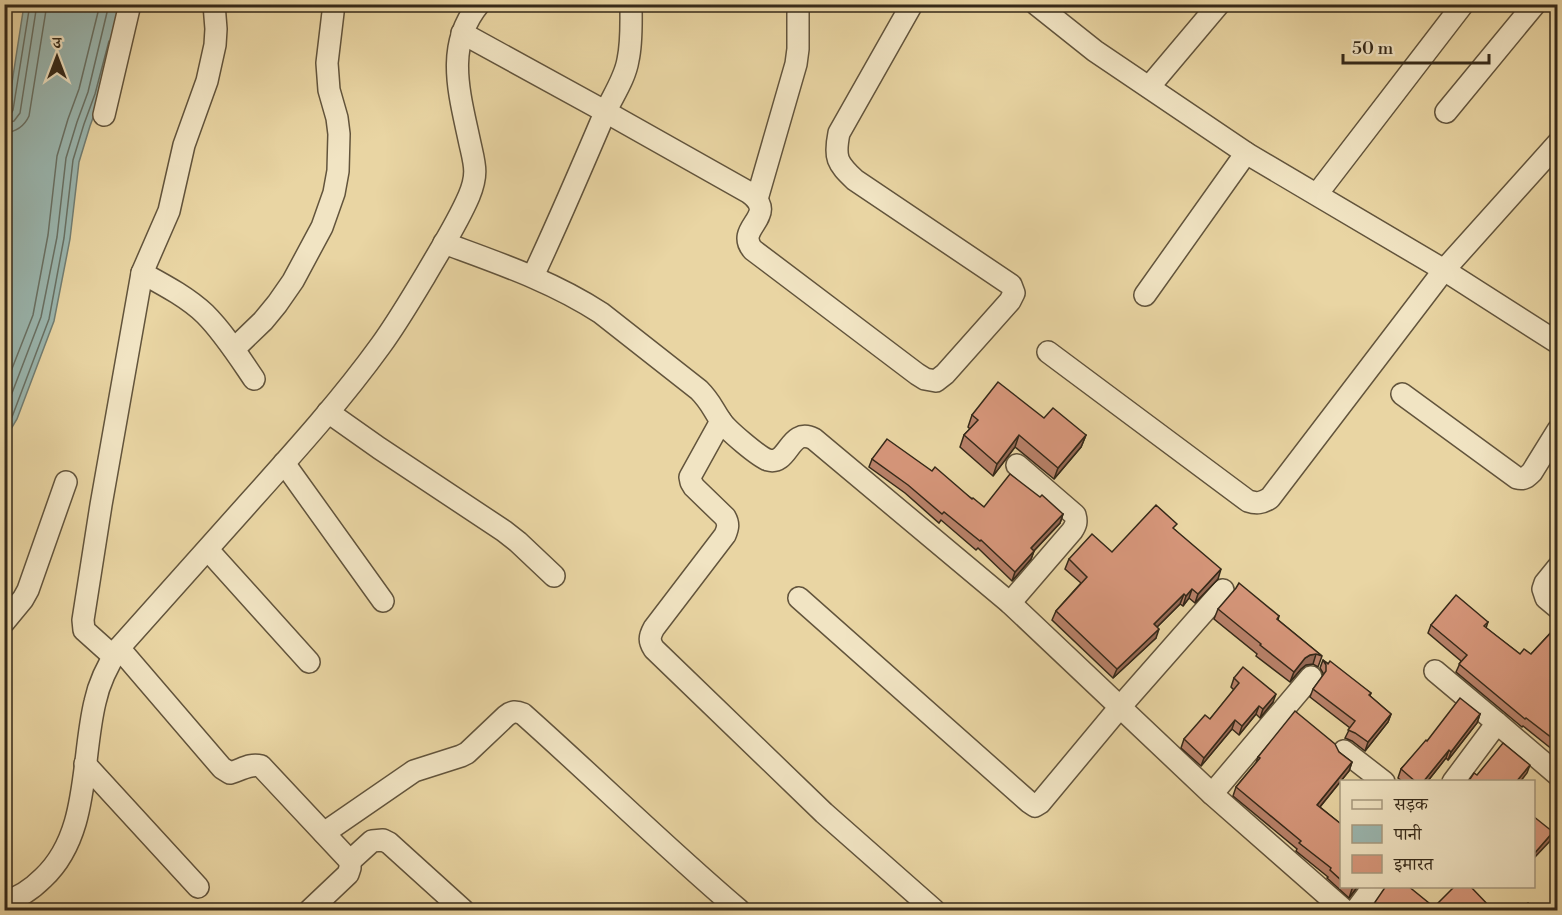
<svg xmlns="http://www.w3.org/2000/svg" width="1562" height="915" viewBox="0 0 1562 915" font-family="'Libre Bodoni','Noto Serif Devanagari',serif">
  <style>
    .water { fill: #9ab6af; stroke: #727e73; stroke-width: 1.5 }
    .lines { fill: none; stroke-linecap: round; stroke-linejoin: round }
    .shore { stroke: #687064; stroke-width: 1.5 }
    .minor-casing { stroke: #62543c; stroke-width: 24 }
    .minor { stroke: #f1e4c3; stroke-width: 21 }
    .wall { fill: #b88169; stroke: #352919; stroke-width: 1.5 }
    .shaded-wall { fill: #966955; stroke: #352919; stroke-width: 1.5 }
    .building { fill: #d6967a; stroke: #352919; stroke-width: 1.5 }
  </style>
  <rect width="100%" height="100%" fill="#e9d5a3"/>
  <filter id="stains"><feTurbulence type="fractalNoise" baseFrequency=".00333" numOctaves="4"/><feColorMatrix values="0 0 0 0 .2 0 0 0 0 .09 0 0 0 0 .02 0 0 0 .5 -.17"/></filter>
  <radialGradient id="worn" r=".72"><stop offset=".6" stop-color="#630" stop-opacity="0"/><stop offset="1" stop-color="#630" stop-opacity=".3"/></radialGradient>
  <!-- water -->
  <path class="water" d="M24,5H123L101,96L90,126L79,162L70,239L54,321L17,419L5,439V128Z"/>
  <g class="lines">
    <!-- shore -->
    <g class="shore">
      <path d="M4,116L10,115L13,110L30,4"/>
      <path d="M4,124L14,121L20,113L37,4"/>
      <path d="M4,133C16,132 24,127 29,116L47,4"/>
      <path d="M4,389L33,315L48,235L57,156L68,119L79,89L100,4"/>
      <path d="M4,414L41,317L57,237L66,158L77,122L88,92L109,4"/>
      <path d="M4,428L12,417L49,319L64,238L73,160L84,124L95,94L109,41"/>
    </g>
    <defs>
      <g id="minor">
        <path d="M1036,4L1095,51L1246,153L1444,270L1558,343"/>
        <path d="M462,33L606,112L748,192C782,216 733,227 753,250L917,374L925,379L936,381L945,374L1010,301L1014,293L1011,285L855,180C837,163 834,158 839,133L912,4"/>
        <path d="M1149,87L1219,4"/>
        <path d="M1446,112L1535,4"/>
        <path d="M104,115L130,4"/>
        <path d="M1317,194L1463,4"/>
        <path d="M757,199L796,64L798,49V4"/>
        <path d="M444,243C498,263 552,281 601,313L699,390C711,402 712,408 721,421C727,430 759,457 768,460C789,466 789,426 814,439L1010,603L1212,794L1344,910"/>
        <path d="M142,273C164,285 187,297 205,314C224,333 239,357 254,379"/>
        <path d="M533,276C558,223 581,169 604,115C612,97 625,79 628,60C632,42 631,23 631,4"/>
        <path d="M1145,295L1246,153"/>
        <path d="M234,349L263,321L277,304L293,281L322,227L334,193L338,171L339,134L337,118L329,90L327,63L334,4"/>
        <path d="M1048,352L1248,501C1257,504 1262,503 1270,498L1444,270L1558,143"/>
        <path d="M1402,394L1517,478C1524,480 1527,477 1532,472L1558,430"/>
        <path d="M328,412L379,448L504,531L518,542L554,576"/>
        <path d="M721,421L690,477L691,482L694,487L725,517C729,524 728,528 725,535L654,628C649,637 649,641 654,649L824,813L934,910"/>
        <path d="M284,463L383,601"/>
        <path d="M208,550L309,662"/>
        <path d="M1558,567L1545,583L1543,589L1546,598L1558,608"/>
        <path d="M799,598L1029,802L1035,806L1040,803L1120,707L1223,590"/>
        <path d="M1010,603L1072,531C1076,525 1077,522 1075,515L1017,465"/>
        <path d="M4,622L23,599L28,590L66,482"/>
        <path d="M119,648L222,768L230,773C242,770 249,763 261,766L350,861V868L348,874L310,910"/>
        <path d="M113,656L84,630L83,620L101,505L142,273L169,211L184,145L207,81L215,45L216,29L214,4"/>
        <path d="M1435,671L1497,723"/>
        <path d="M1344,751L1384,782"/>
        <path d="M85,764L198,887"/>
        <path d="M1453,782L1497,723L1558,775"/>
        <path d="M1212,794L1311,677"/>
        <path d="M324,833L414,771L461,756L467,753L506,716C512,711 516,711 523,714C596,779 665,847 739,910"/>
        <path d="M350,861L372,841L383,840L389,843L463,910"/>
        <path d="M4,902C19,898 32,889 43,878C90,834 81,760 95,702C99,683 109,663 119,648C164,598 208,548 253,498C297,449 342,399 381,345C397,323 411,299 425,276C440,250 457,224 469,196C479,172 474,163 469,139C459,92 445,45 479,4"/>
        <path d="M1356,910L1374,886"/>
      </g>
    </defs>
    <!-- minor casing -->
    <use href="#minor" class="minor-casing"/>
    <!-- minor -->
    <use href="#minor" class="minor"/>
  </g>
  <!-- wall -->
  <g class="wall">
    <path d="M972,415L1044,418L1086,435L1081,447L1054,479L1015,447L993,476L960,447L964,435L970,429L968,427Z"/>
    <path d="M872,459L932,471L984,507L1063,514L1060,523L1034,551L1031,559L1012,581L978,548L976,550L941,520L939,523L905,493L869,467Z"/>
    <path d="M1175,530L1218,579L1195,603L1189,598L1183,606L1180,604L1157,627L1156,638L1113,678L1052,620L1056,611L1081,583L1065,569L1069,559L1112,552Z"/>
    <path d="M1218,609L1279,616L1278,620L1322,656L1318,667L1313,664L1306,665L1301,669L1290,682L1256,656L1257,654L1214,619Z"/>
    <path d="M1488,622L1486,628L1520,654H1531L1557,626V744L1553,750L1523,726L1522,727L1456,672L1461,661L1428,633L1431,625Z"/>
    <path d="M1323,660L1371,693L1370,696L1391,714L1388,722L1365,751L1352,741L1345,738L1350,728L1310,697L1313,689L1323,676V673L1320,668Z"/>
    <path d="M1234,678L1273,702L1260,718L1256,714L1239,735L1232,729L1201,766L1181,748L1184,739L1210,719L1234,690L1231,687Z"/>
    <path d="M1480,714L1477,723L1448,760L1446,758L1427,782H1403L1398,778L1401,769L1427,741Z"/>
    <path d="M1339,752L1352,762L1349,771L1320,807L1341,824V886H1358L1349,898L1327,878L1328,877L1296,851L1297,849L1233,796L1236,787L1256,763L1258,757Z"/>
    <path d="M1373,905L1434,907L1492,910H1371Z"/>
  </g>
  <!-- shaded-wall -->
  <g class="shaded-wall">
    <path d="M1019,435L1015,447L993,476L997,464Z"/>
    <path d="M1086,435L1081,447L1054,479L1058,468Z"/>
    <path d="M1063,514L1060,523L1028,557L1031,548Z"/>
    <path d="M1034,551L1031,559L1012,581L1015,572Z"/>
    <path d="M1221,569L1218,579L1195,603L1198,594Z"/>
    <path d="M1192,589L1189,598L1183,606L1186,596Z"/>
    <path d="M1184,594L1180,604L1151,633L1154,624Z"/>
    <path d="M1159,629L1156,638L1113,678L1117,669Z"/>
    <path d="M1316,654L1313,664L1306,665L1301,669L1290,682L1294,672L1305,658L1310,655Z"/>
    <path d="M1276,694L1273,702L1260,718L1263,709Z"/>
    <path d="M1259,706L1256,714L1239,735L1242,726Z"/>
    <path d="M1391,714L1388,722L1365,751L1368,742Z"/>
    <path d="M1480,714L1477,723L1448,760L1451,752Z"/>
    <path d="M1235,720L1232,729L1201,766L1204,758Z"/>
    <path d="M1557,739V744L1553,750L1556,741Z"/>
    <path d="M1449,750L1446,758L1427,782H1423Z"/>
    <path d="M1352,762L1349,771L1314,814L1317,805Z"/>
    <path d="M1530,765L1527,773L1520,782H1516Z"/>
    <path d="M1553,832L1550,841L1533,859V855Z"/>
    <path d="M1354,886H1358L1349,898L1352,889Z"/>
  </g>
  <!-- building -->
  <g class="building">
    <path d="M998,382L1044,418L1053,408L1086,435L1058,468L1019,435L997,464L964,435L978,420L972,415Z"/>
    <path d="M887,439L932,471L935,467L972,499L973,498L984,507L1010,474L1040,497L1042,495L1063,514L1031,548L1034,551L1015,572L981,540L980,541L944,512L942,514L908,485L872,459Z"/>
    <path d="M1156,505L1177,524L1173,528L1221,569L1198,594L1192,589L1186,596L1184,594L1154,624L1159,629L1117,669L1056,611L1087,577L1069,559L1092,534L1112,552Z"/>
    <path d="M1239,583L1279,616L1277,619L1322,656L1316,654L1310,655L1305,658L1294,672L1260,645L1261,644L1218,609L1236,588Z"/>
    <path d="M1456,595L1488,622L1484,626L1520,654L1524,649L1531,654L1557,626V739L1556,741L1526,718L1525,719L1459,664L1467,655L1431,625Z"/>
    <path d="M1323,660L1328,664L1330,661L1371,693L1369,695L1391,714L1368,742L1355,733L1348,730L1355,721L1313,689L1326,671V665Z"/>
    <path d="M1243,667L1276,694L1263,709L1259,706L1242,726L1235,720L1204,758L1184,739L1205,715L1210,719L1239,683L1234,678Z"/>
    <path d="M1460,698L1480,714L1451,752L1449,750L1423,782H1416L1401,769L1426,740L1427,741Z"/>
    <path d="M1295,711L1335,744L1339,752L1352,762L1317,805L1341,824V880L1330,870L1331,868L1299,843L1301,841L1236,787L1260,758L1258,757Z"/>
    <path d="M1503,743L1530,765L1516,782H1468L1474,773L1477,775Z"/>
    <path d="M1533,816L1553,832L1533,855Z"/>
    <path d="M1386,886H1408L1434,907L1455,886H1470L1492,909L1491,910H1380L1373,905Z"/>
    <path d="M1528,903L1534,910H1519Z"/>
  </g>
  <!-- margin -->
  <rect width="1562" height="915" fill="none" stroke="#e9d5a3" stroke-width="24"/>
  <rect x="6" y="6" width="1550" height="903" fill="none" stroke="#352919" stroke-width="3"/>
  <rect x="12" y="12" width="1538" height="891" fill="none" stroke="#352919" stroke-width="1.5"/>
  <!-- legend -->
  <rect x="1340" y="780" width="195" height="108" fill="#f1e4c3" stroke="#a6997f" stroke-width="1.5"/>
  <rect x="1352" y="800" width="30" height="9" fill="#f1e4c3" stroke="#a6997f" stroke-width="1.5"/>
  <text x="1394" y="810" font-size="18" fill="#352919">सड़क</text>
  <rect x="1352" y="825" width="30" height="18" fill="#9ab6af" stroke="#a6997f" stroke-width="1.5"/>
  <text x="1394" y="840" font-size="18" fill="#352919">पानी</text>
  <rect x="1352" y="855" width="30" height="18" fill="#d6967a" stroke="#a6997f" stroke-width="1.5"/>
  <text x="1394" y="870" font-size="18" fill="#352919">इमारत</text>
  <!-- north arrow -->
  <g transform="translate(57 57)" stroke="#f1e4c3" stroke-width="4.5" paint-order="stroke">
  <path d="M0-4.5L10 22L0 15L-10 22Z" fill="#352919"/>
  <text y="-9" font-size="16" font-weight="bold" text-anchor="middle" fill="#352919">उ</text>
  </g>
  <!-- scale -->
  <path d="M1343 54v9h146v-9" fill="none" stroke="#352919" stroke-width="3"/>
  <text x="1352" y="54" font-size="18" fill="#352919" stroke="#f1e4c3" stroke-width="4.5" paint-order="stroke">50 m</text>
  <rect width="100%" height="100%" filter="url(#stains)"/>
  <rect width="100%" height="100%" fill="url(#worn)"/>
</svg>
